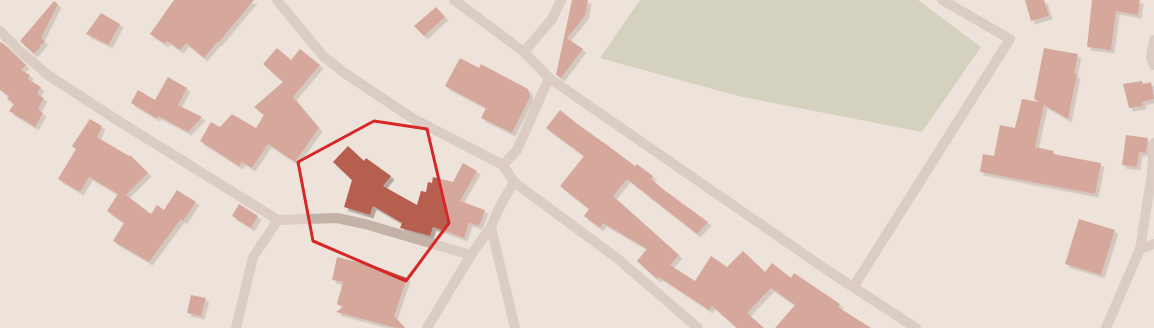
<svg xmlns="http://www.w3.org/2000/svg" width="1154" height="328" viewBox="0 0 1154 328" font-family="'Open Sans',sans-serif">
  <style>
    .green { fill: #b4bb9c }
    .building { fill: #b75e4f; filter: url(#shadow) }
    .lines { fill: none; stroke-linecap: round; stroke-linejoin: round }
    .minor { stroke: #c4b2a8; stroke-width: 10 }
    .marked { fill: none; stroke: #d62828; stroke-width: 3; stroke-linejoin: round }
  </style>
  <defs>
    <filter id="shadow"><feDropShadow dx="3.5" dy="3.5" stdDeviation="0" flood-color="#0004"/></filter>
  </defs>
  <rect width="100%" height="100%" fill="#eee3da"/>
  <!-- green -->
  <path class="green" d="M640,0H918L981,47L922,132L738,96L600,58Z"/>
  <!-- building -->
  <g class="building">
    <path d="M174,0H254L218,43L217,42L204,58L186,43L180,50L167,41L165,44L150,34Z"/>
    <path d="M572,0H588L585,16L567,38L583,49L561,78L556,75Z"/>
    <path d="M1025,0H1044L1049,16L1031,21Z"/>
    <path d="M1092,0H1140L1138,15L1116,11L1111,50L1087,47Z"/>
    <path d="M54,1L58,4L41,38L45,41L34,54L20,41Z"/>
    <path d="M436,7L445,17L424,36L414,26Z"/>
    <path d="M101,13L120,24L109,45L86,34Z"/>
    <path d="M0,42L4,44L26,65L21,70L30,75L28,79L41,87L37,94L44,98L38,109L43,113L35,127L9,111L14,104L7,99L9,96L0,90Z"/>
    <path d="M277,48L291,60L300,49L320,65L293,97L319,128L295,162L268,144L252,168L242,162L239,166L200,141L211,122L220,127L232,114L256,128L264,115L254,107L283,82L263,64Z"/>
    <path d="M1044,48L1078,54L1074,74H1077L1068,119L1044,105L1035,147L1054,151L1053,154L1101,163L1095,194L980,172L983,154L994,156L1000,125L1015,128L1022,99L1040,102L1034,99Z"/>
    <path d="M460,58L479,68L481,64L528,89L530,97L512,133L481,118L486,108L445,86Z"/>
    <path d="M168,77L187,88L178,105L202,117L188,132L158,116L156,118L131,103L138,90L155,100Z"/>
    <path d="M1142,81L1143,84L1151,82L1154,99L1142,102L1143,106L1129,108L1123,84Z"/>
    <path d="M560,110L576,123L607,145L635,166L637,164L653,176L651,179L664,190L708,222L697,234L627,179L613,196L679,255L670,265L695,281L711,256L727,267L743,251L765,272L772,263L791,278L794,273L840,304L838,307L871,328H775L795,305L771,288L747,313L764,328H737L712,306L709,310L659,277L657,279L637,261L647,249L603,223L600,228L584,216L589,209L560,186L584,156L546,128Z"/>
    <path d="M90,119L102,126L97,137L129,156L130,155L148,173L126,195L151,214L157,205L164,210L177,190L196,202L183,221L181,219L149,262L113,241L124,223L107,211L118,194L89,177L80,192L58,179L76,149L72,146Z"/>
    <path d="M1126,135L1148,138L1146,153L1139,152L1137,167L1122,165Z"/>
    <path d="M348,146L364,161L366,158L391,176L383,186L417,205L421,191L426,192L428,182L432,183L433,177L453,182L463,163L477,171L460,201L485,210L479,226L469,223L464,238L433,227L430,236L400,228L402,223L373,206L370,215L344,207L352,180L333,162Z"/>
    <path d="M239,204L258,216L251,228L232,216Z"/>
    <path d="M1079,219L1115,230L1101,275L1065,264Z"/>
    <path d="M337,257L377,267L407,278L394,316L405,328H397L336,312L343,307L337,304L343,282L332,280Z"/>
    <path d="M191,295L206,298L201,316L187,313Z"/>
  </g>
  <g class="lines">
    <!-- minor -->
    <g class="minor">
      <path d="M277,0L323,56L346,74L412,118L503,165"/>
      <path d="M454,0L524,52L549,78L827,270L916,328"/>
      <path d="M0,31L20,51L48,75L117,120L278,220L337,218L365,224L471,255"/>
      <path d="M1154,40L1151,58L1154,65"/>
      <path d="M524,52L552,19L561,0"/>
      <path d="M514,182L618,259L698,328"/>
      <path d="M491,227L515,328"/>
      <path d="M1140,249L1152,173L1154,143"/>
      <path d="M854,286L1010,39L942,0"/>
      <path d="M236,328L253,257L278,220"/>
      <path d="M427,328L471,255L491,227L498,210L514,182L503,165L517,150L549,78"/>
      <path d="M1106,328L1140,249L1154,244"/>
    </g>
  </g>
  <!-- marked area -->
  <path d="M0 0H1154V328H0ZM374,121L427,129L449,223L406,281L313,241L298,162Z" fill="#eee3da" fill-opacity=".55" fill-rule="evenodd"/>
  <path class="marked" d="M374,121L427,129L449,223L406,281L313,241L298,162Z"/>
</svg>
